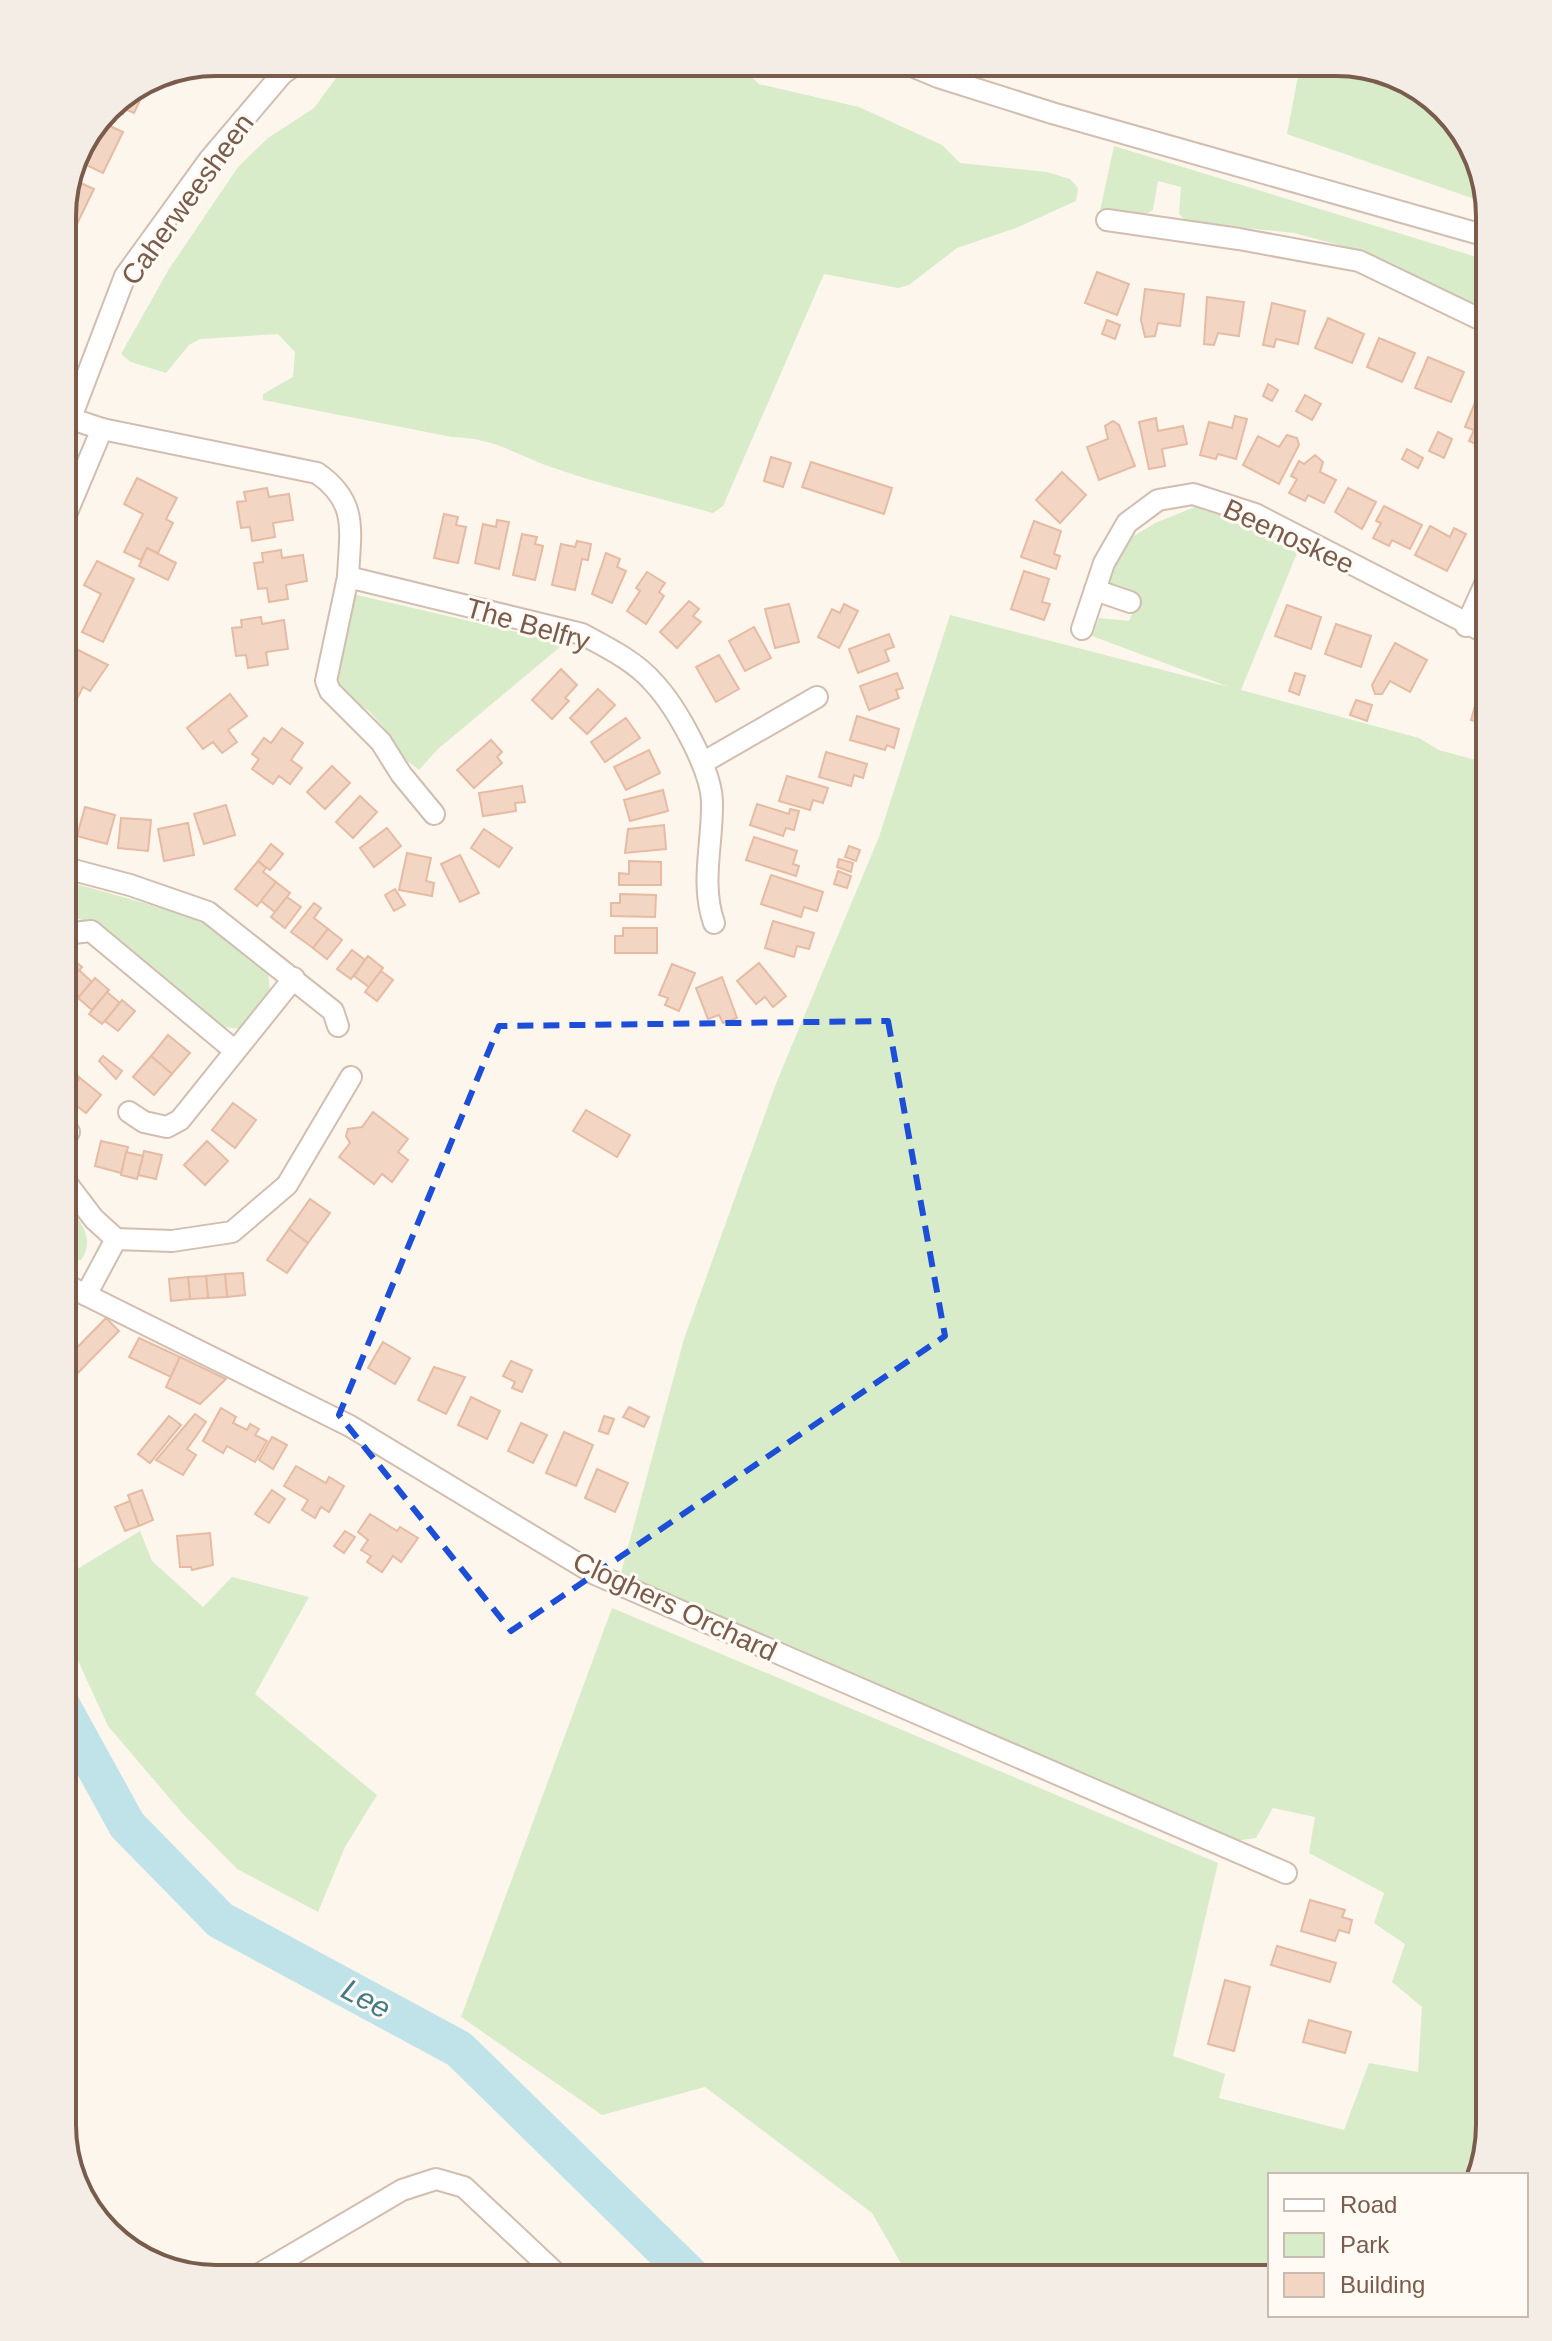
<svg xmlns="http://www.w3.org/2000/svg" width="1552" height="2341" viewBox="0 0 1552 2341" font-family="Helvetica,sans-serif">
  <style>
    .green { fill: #d8ecc9 }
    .water { fill: #bfe3e8; stroke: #a5d3da; stroke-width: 2 }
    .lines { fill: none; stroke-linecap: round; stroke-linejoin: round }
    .river { stroke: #bfe3e8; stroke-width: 38 }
    .building { fill: #f3d5c3; stroke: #e6bba3; stroke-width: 2 }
    .minor-casing { stroke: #d1beb0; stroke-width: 24 }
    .minor { stroke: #fff; stroke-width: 20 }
    .marked { fill: none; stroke: #1d4ed8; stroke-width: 6; stroke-dasharray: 16 10; stroke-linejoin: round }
    .labels { text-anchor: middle; stroke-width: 6; stroke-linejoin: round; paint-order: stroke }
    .street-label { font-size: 28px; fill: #7a5c4d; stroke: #fffaf3 }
    .water-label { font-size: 30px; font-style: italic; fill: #437c86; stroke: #fffaf3 }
    .rim { fill: none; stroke: #7a5c4d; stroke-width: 4 }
  </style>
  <rect width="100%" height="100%" fill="#fdf6ec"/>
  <!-- green -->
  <g class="green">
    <path d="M348,62H736L759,84L859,107L942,145L960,163L1047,172L1070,179L1078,188L1076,201L1016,228L957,248L909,285L898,288L824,274L723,506L713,513C660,498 604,486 551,467C511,453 498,439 452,437L263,400V394L293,377L295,352L278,334L200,339L189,345L166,373L131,362L121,354L169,269L238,167L268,138L314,108Z"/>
    <path d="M1307,62H1346L1421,88L1470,139L1486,203L1287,134L1299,71Z"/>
    <path d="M1114,146L1490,261V315L1339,245L1294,233L1187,222L1179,214L1181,187L1158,181L1153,210L1146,214L1100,211Z"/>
    <path d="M1195,507L1236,521L1297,553L1241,690L1419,738L1439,750L1490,764V2125L1477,2175H1270V2279H910L872,2213L705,2087L602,2115L461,2017L612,1608L1218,1863L1173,2056L1225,2074L1219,2098L1344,2130L1369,2063L1418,2072L1422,2007L1392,1982L1405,1944L1374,1923L1384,1893L1309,1853L1315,1817L1273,1808L1256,1838L1234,1841L621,1573L684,1339L777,1081L879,837L950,615L1229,687L1092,636L1099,618L1129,621L1139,598L1104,586L1127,540L1155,523Z"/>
    <path d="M357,595L551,640L560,647L438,749L419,770L398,754L385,729L370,712L334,686L352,598Z"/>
    <path d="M62,880L197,918L261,965L268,973L270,991L241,1029L224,1027L91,922L72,917L62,926Z"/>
    <path d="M62,1198C76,1217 98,1237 81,1260L62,1263Z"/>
    <path d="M140,1531L152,1561L203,1607L232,1577L309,1597L255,1694L377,1795L345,1847L318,1912L237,1869L183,1814L108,1726L63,1628L78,1618L64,1577Z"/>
  </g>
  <!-- water -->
  <path class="water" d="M62,1694L94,1746L69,1759L62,1751Z"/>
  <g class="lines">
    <!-- river -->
    <path class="river" d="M62,1707L127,1825L220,1920L459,2049L694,2279"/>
  </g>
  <!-- building -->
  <g class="building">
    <path d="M140,85L146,88L134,113L125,109L123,114L108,107Z"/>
    <path d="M101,122L123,132L103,173L82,163Z"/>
    <path d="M74,180L94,189L74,230L62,224V206Z"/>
    <path d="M1097,272L1129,284L1117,315L1085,303Z"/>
    <path d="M1145,289L1184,294L1180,326L1158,323L1155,336L1145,337L1141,320Z"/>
    <path d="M1207,297L1244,302L1239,336L1218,333L1214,345L1204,344Z"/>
    <path d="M1272,303L1305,311L1298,344L1276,339L1274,347L1263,345Z"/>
    <path d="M1328,318L1364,334L1352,363L1315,348Z"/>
    <path d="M1107,320L1120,325L1115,339L1102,334Z"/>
    <path d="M1379,338L1415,353L1402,382L1367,367Z"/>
    <path d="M1428,357L1464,372L1451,402L1415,388Z"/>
    <path d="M1268,384L1278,390L1272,401L1263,396Z"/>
    <path d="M1490,388V450L1469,441L1474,430L1465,427L1476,400L1484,403Z"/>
    <path d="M1305,395L1321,404L1312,420L1296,411Z"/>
    <path d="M1235,416L1247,419L1236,459L1218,454L1216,459L1200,455L1209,422L1232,428Z"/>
    <path d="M1156,418L1158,431L1183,426L1187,444L1162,449L1165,466L1149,469L1139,422Z"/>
    <path d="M1113,421L1119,425L1135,466L1099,480L1087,447L1108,439L1105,426Z"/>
    <path d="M1438,432L1452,439L1444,458L1429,451Z"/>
    <path d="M1287,435L1297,438L1299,445L1279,484L1243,465L1258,436L1279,447Z"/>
    <path d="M1407,449L1423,458L1418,468L1402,459Z"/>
    <path d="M1315,455L1323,462L1320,472L1336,480L1324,503L1308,495L1305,501L1289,493L1297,479L1291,476L1299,461L1304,464Z"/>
    <path d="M771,457L791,463L783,487L764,481Z"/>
    <path d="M811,462L892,488L884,514L802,487Z"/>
    <path d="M1062,472L1086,495L1060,523L1036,500Z"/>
    <path d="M137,478L177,498L166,519L173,523L158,553L147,548L141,560L124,552L143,514L124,504Z"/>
    <path d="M267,488L269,497L289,494L293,520L273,523L275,537L252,541L250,527L241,528L237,502L246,501L244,492Z"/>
    <path d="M1348,488L1376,502L1362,529L1335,512Z"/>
    <path d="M1384,506L1422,525L1410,549L1392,540L1389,546L1373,538L1381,523L1376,521Z"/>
    <path d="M444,514L458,517L456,525L466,527L458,563L434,558Z"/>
    <path d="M497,520L509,522L499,569L475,563L483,524L496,527Z"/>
    <path d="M1034,521L1061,531L1054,554L1060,556L1056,569L1021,557Z"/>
    <path d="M1430,526L1450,537L1454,528L1466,534L1447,571L1415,555Z"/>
    <path d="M522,534L537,537L535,544L543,546L535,580L513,575Z"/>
    <path d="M577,541L591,544L588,560L582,559L575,590L552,585L561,544L575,547Z"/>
    <path d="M147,548L176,563L168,580L139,566Z"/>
    <path d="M281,550L282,558L303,555L307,581L286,585L288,599L269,602L267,588L258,589L254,563L263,562L262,553Z"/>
    <path d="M606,553L620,559L617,567L626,571L612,603L592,594Z"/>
    <path d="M97,561L134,579L103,642L82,632L101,594L84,585Z"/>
    <path d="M1024,571L1049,579L1042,602L1050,604L1044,620L1011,609Z"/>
    <path d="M647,572L665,583L659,592L664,596L646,624L627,611L640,591L636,588Z"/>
    <path d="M689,601L699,609L693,616L701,622L677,648L660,632Z"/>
    <path d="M789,604L799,642L775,648L765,609Z"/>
    <path d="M844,604L858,611L839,648L818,637L832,609L840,613Z"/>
    <path d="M1287,605L1321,617L1311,649L1275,636Z"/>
    <path d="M261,617L262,624L284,620L288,649L266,652L268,665L248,668L246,655L236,656L232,628L242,627L241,620Z"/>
    <path d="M1336,624L1371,636L1361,667L1325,654Z"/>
    <path d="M754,627L771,658L745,671L729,641Z"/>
    <path d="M889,634L894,647L885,650L889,661L858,673L849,649Z"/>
    <path d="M62,642L108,665L90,691L83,687L62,728Z"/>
    <path d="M1395,643L1427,660L1410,692L1390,681L1382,694H1375L1372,685Z"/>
    <path d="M719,655L739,689L716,702L696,667Z"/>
    <path d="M561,669L577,685L565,698L569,701L552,719L532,700Z"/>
    <path d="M897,673L903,688L896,690L899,698L869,710L860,686Z"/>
    <path d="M1295,673L1305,676L1299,695L1289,691Z"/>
    <path d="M1480,688L1490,691V725L1471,720Z"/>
    <path d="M598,689L615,705L587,734L570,718Z"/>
    <path d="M230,694L247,716L228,730L237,742L222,753L213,742L203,749L187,728Z"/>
    <path d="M1356,700L1372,705L1367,721L1350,715Z"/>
    <path d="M857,716L899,729L894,748L887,745L885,750L850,740Z"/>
    <path d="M626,718L640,738L605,762L591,742Z"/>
    <path d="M282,728L303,743L291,760L302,768L290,784L279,776L273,784L252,769L259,759L252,754L264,738L271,743Z"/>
    <path d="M491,740L502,752L497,757L502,763L474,788L457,770Z"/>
    <path d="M649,750L660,773L626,790L614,767Z"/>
    <path d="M826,752L867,764L863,778L854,775L851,786L819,777Z"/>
    <path d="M332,766L350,783L325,809L307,792Z"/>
    <path d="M787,776L828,788L823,803L813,800L810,810L779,801Z"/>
    <path d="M522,786L525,802L515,803L516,811L483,816L479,793Z"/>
    <path d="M663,790L668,811L630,821L624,800Z"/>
    <path d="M360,796L377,812L353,838L336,822Z"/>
    <path d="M62,803L74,807L65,832L62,831Z"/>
    <path d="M757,804L789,814L790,809L799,811L794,830L786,828L783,836L750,825Z"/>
    <path d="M226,805L235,835L204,844L194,814Z"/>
    <path d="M85,807L115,815L107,844L77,836Z"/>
    <path d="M121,818L151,820L148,851L118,848Z"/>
    <path d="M188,823L194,855L164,861L158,829Z"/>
    <path d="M664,825L666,849L625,853L628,829Z"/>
    <path d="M387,828L401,846L374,867L360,848Z"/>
    <path d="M484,829L512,848L499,867L471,848Z"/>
    <path d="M754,837L797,851L793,864L799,866L796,876L746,860Z"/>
    <path d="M271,844L283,854L270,870L258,861Z"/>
    <path d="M849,846L860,850L856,861L845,857Z"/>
    <path d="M407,853L431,858L426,881L434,883L432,896L399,890Z"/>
    <path d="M460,855L479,893L460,902L441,864Z"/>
    <path d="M839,859L853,863L851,872L837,867Z"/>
    <path d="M258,861L266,868L263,872L276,882L257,906L235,889Z"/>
    <path d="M629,861L661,862V885H619V873L629,874Z"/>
    <path d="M838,871L851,876L847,888L834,884Z"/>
    <path d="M771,875L823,892L817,911L804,907L801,917L761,904Z"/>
    <path d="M276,882L290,893L275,912L261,901Z"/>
    <path d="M395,889L405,905L394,911L385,895Z"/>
    <path d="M620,894L656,895L655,917L611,916V903H620Z"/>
    <path d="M287,897L301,907L285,928L271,917Z"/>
    <path d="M314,903L321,908L314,918L328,929L313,948L291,932Z"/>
    <path d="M773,921L814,933L809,949L797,946L794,957L765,948Z"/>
    <path d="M623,928H657V953H615V936H623Z"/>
    <path d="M328,929L342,940L327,959L313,948Z"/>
    <path d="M352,950L365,960L351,979L337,969Z"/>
    <path d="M68,955L82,967L65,987L62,962Z"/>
    <path d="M368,956L383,968L369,987L354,976Z"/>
    <path d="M759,963L786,996L773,1007L765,997L756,1004L737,981Z"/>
    <path d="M672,964L695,973L679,1011L665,1005L668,998L659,995Z"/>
    <path d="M79,970L92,982L75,1002L62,990Z"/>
    <path d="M381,971L393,980L377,1001L365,992Z"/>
    <path d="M722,977L737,1018L723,1023L719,1015L708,1019L696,988Z"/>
    <path d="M95,978L109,990L92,1010L78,998Z"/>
    <path d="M107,992L120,1003L102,1024L89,1014Z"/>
    <path d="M122,1000L135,1011L118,1031L105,1021Z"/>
    <path d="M168,1035L190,1053L172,1074L151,1056Z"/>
    <path d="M103,1056L122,1071L116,1079L99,1061Z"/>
    <path d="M151,1056L172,1074L154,1095L133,1077Z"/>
    <path d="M67,1067L80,1078L65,1097L62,1073Z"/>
    <path d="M80,1078L101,1095L86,1113L65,1097Z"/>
    <path d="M233,1103L256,1120L235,1148L212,1130Z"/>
    <path d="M586,1110L630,1135L617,1157L573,1131Z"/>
    <path d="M373,1112L408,1139L398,1152L408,1160L392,1182L382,1174L374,1184L339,1157L350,1143L346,1136L348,1129L362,1127Z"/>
    <path d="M101,1141L128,1147L121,1173L95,1166Z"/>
    <path d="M207,1141L228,1161L205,1185L184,1165Z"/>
    <path d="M144,1151L162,1155L156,1179L138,1175Z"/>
    <path d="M126,1152L143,1156L137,1179L121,1175Z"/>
    <path d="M310,1199L330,1213L308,1243L289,1229Z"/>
    <path d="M289,1229L308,1243L287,1273L267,1260Z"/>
    <path d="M243,1273L245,1295L227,1297L225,1274Z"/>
    <path d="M225,1274L227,1297L208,1298L206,1276Z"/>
    <path d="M206,1276L208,1298L190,1299L188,1277Z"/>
    <path d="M188,1277L190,1299L171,1301L169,1279Z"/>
    <path d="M106,1318L119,1331L62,1389V1363Z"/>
    <path d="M139,1338L180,1357L171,1377L129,1357Z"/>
    <path d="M383,1342L410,1358L395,1384L368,1368Z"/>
    <path d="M180,1357L226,1379L200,1404L166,1387Z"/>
    <path d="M511,1361L532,1370L522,1392L512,1388L515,1382L503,1376Z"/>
    <path d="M434,1367L465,1377L446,1414L418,1400Z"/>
    <path d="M471,1397L500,1411L487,1439L458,1425Z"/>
    <path d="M629,1407L649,1417L644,1427L623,1417Z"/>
    <path d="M221,1408L236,1417L233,1423L247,1430L250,1424L259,1429L255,1435L267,1441L255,1462L227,1446L223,1453L203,1441Z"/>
    <path d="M195,1414L206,1422L187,1449L196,1455L183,1475L156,1460Z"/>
    <path d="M169,1416L181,1425L150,1463L138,1454Z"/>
    <path d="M604,1416L614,1419L608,1434L599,1431Z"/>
    <path d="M521,1423L547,1435L533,1463L508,1451Z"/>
    <path d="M564,1432L593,1445L576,1486L546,1473Z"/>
    <path d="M272,1437L287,1445L273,1469L259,1460Z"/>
    <path d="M296,1466L326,1483L329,1477L344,1486L329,1512L321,1507L315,1518L302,1510L308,1500L284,1486Z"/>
    <path d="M597,1469L628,1483L615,1512L585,1498Z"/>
    <path d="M142,1490L153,1520L139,1526L128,1495Z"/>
    <path d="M272,1490L285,1499L269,1523L255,1514Z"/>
    <path d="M130,1501L139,1526L125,1531L115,1507Z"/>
    <path d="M370,1514L397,1531L400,1527L418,1538L401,1562L393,1556L382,1572L367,1562L371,1556L361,1550L368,1540L358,1532Z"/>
    <path d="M345,1531L355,1537L344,1553L334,1546Z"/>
    <path d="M210,1533L213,1565L192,1570L191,1567H180L177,1536Z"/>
    <path d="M1310,1900L1345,1910L1342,1917L1352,1920L1349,1933L1339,1930L1335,1941L1301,1931Z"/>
    <path d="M1277,1946L1336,1963L1330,1982L1271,1965Z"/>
    <path d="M1225,1980L1250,1987L1234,2051L1208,2044Z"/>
    <path d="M1309,2020L1351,2032L1345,2053L1303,2042Z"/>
  </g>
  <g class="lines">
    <defs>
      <g id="minor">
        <path d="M902,62L938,77L1052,113L1490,237"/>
        <path d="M1107,220L1239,239L1359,261L1490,324"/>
        <path d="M72,419L102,429L317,473C359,502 350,531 348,577L582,634C606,647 635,661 653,682C676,706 711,769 712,801C713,843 700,883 714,923"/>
        <path d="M62,441L125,276L209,160L282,74L299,62"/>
        <path d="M62,524L102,429"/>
        <path d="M348,577L326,681L330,691L381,742L401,774L434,814"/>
        <path d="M1095,590L1130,602"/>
        <path d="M1466,626L1490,573"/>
        <path d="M1082,629L1104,563L1127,523L1158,500L1193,494L1255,514L1490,635"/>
        <path d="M704,762L817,697"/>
        <path d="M62,867L130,885L208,912L333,1011L338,1026"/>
        <path d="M73,933L91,931L234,1050"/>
        <path d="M129,1112L144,1122L167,1127L180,1120L294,978"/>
        <path d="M62,1127L69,1132"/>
        <path d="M62,1177L94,1219L116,1239L172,1241L232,1232L287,1185L351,1077"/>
        <path d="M62,1283L350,1426L595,1574L1286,1873"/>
        <path d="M86,1295L116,1239"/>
        <path d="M251,2279L402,2190L436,2179L464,2187L562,2279"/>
      </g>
    </defs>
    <!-- minor casing -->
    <use href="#minor" class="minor-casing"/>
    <!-- minor -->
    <use href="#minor" class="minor"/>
  </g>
  <!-- marked area -->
  <path class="marked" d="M888,1021L945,1336L511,1631L339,1415L499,1026Z"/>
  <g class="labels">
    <!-- street labels -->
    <g class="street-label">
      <text transform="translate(187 199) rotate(-54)" y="10">Caherweesheen</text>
      <text transform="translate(1289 536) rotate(25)" y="10">Beenoskee</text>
      <text transform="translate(528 624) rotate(16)" y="10">The Belfry</text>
      <text transform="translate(675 1606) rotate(25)" y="10">Cloghers Orchard</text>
    </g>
    <!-- water labels -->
    <g class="water-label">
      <text transform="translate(366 1999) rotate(28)" y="10">Lee</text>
    </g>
  </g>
  <!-- crop -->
  <path d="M0 0H1552V2341H0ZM216 76H1336A140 140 0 0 1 1476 216V2125A140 140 0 0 1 1336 2265H216A140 140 0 0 1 76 2125V216A140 140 0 0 1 216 76Z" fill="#f4ede6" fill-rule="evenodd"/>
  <path class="rim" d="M216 76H1336A140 140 0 0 1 1476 216V2125A140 140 0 0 1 1336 2265H216A140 140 0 0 1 76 2125V216A140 140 0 0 1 216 76Z"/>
  <!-- legend -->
  <rect x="1268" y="2173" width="260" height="144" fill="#fffaf3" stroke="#cabbb1" stroke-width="2"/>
  <rect x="1284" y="2199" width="40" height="12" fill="#ffffff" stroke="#cabbb1" stroke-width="2"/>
  <text x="1340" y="2213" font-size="24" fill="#7a5c4d">Road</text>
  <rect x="1284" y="2233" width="40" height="24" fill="#d8ecc9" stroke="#cabbb1" stroke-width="2"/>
  <text x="1340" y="2253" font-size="24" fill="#7a5c4d">Park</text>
  <rect x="1284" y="2273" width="40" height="24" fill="#f3d5c3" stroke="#cabbb1" stroke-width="2"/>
  <text x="1340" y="2293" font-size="24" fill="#7a5c4d">Building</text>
</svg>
